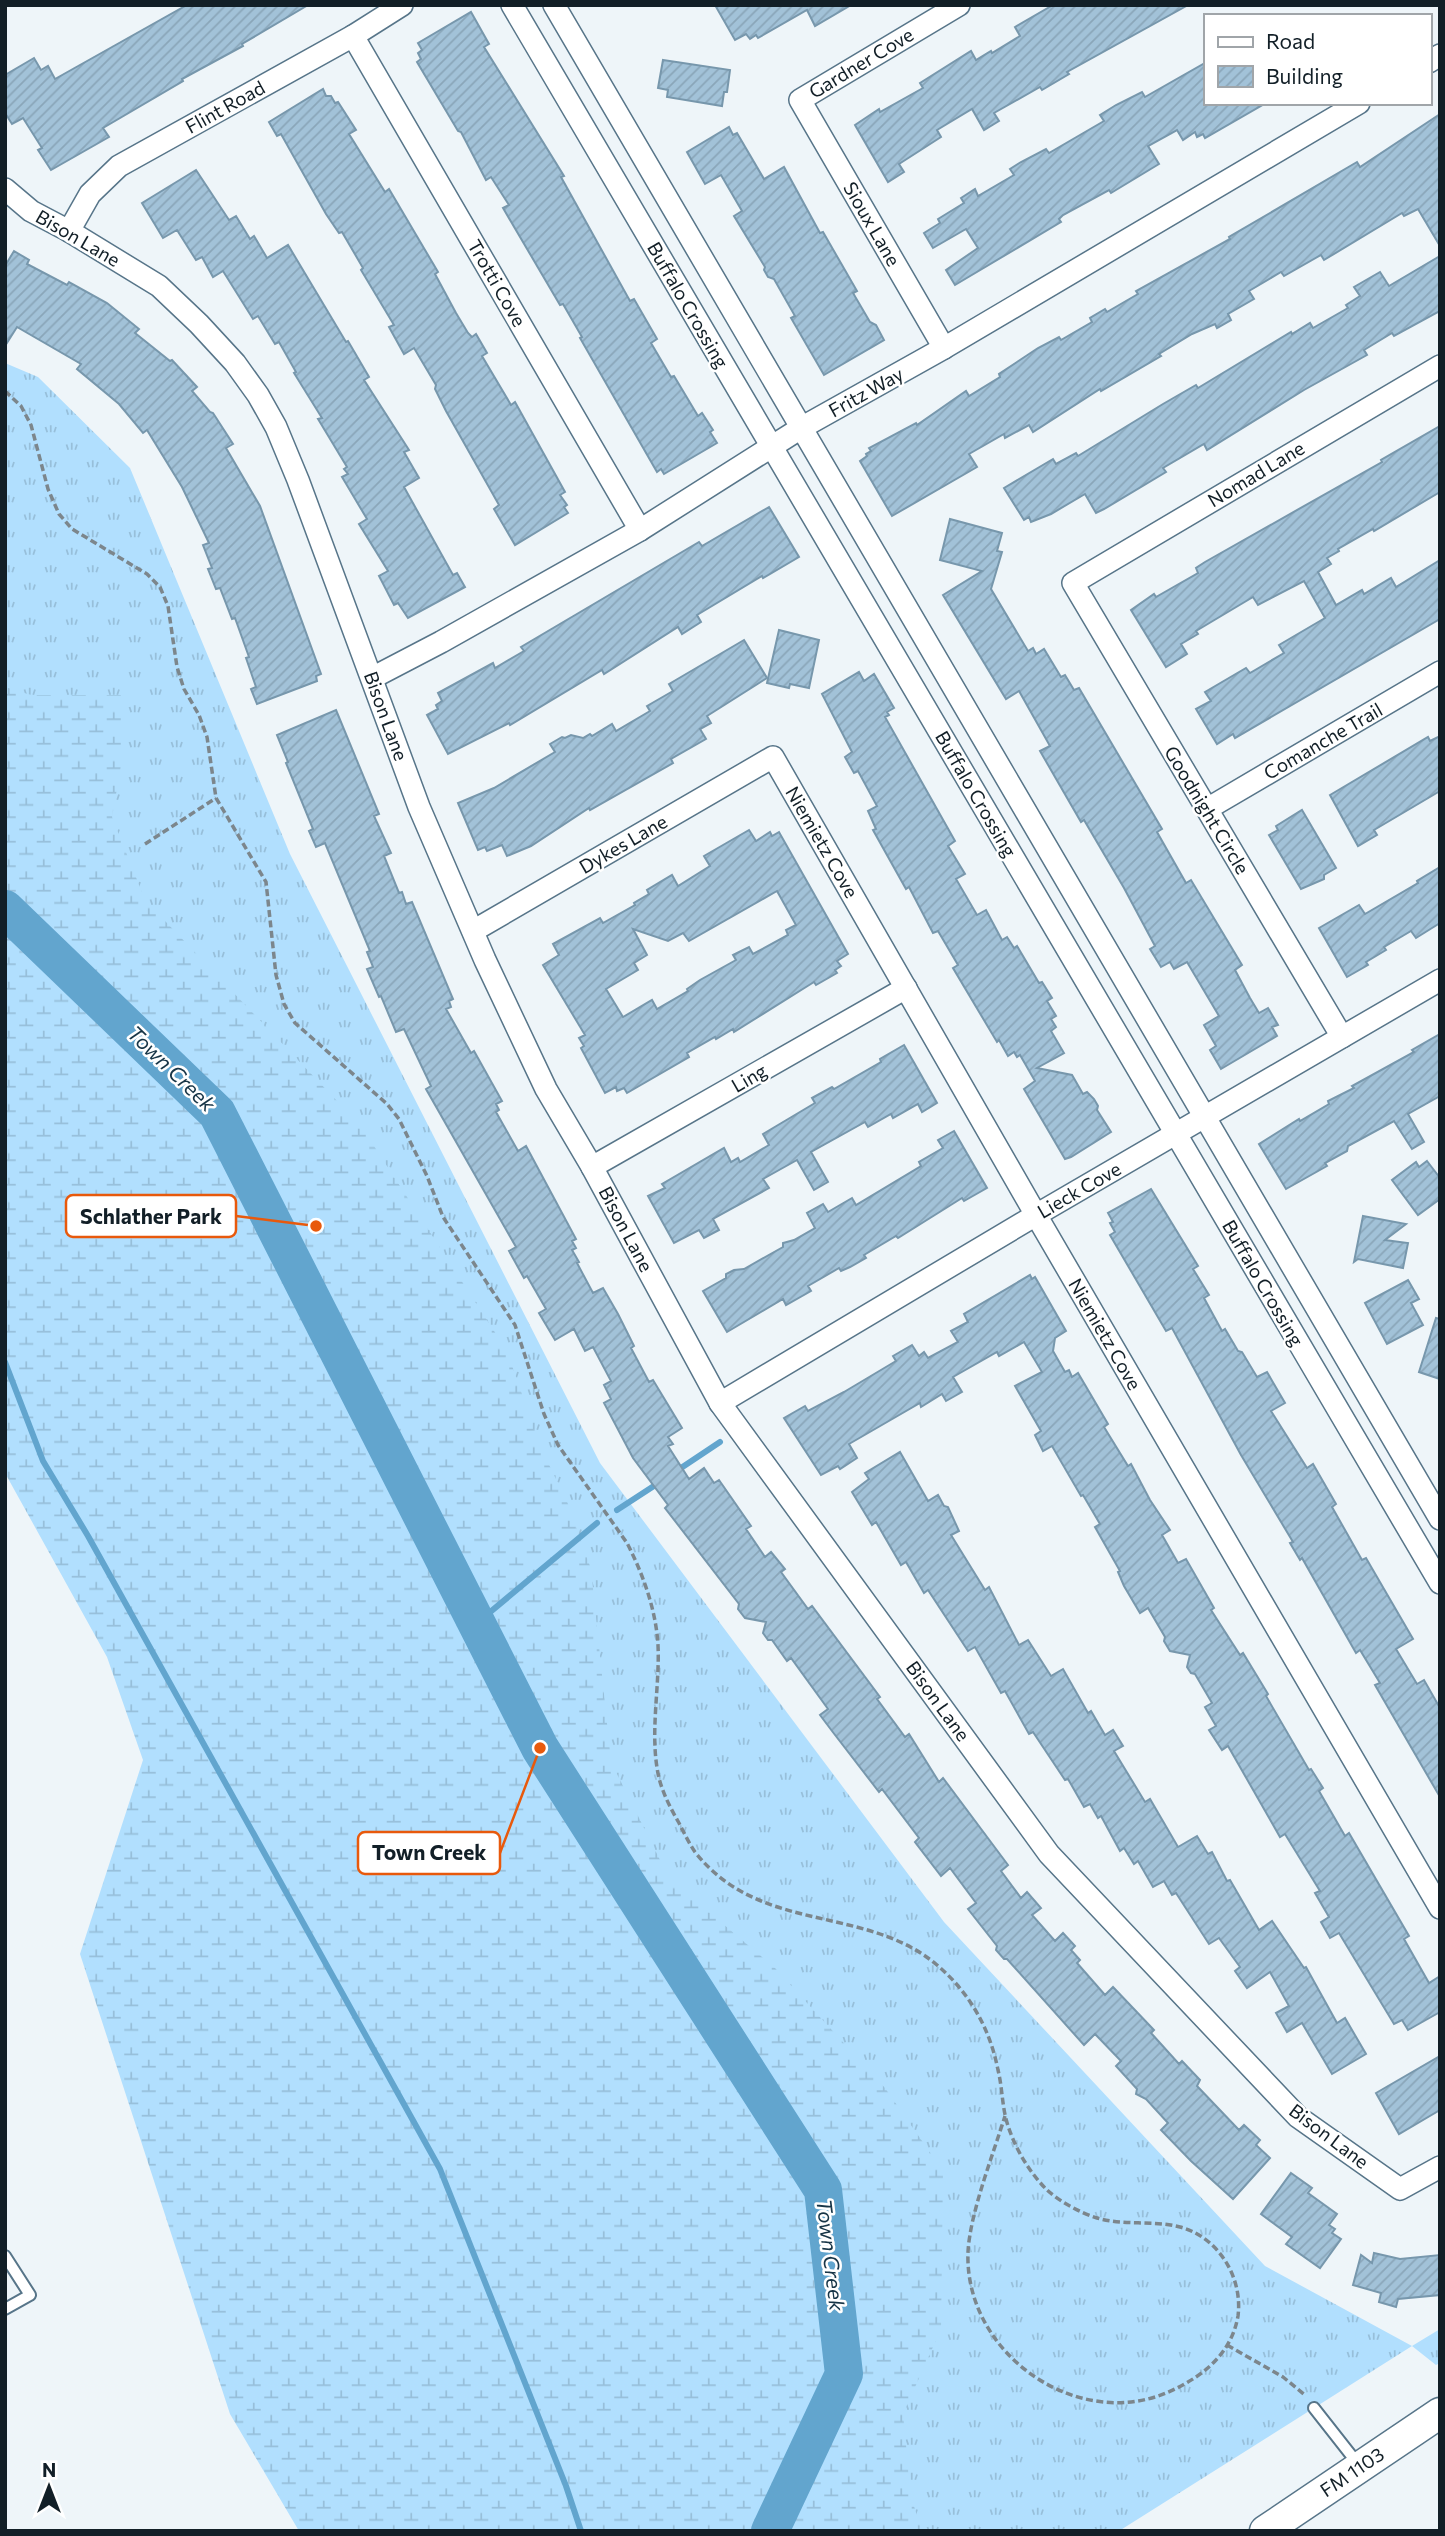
<svg xmlns="http://www.w3.org/2000/svg" width="1445" height="2536" viewBox="0 0 1445 2536" font-family="Commissioner,sans-serif">
  <style>
    .grass { fill: url(#grass-tufts) }
    .wetland { fill: url(#wetland-marsh) }
    .lines { fill: none; stroke-linecap: round; stroke-linejoin: round }
    .stream { stroke: #62a5ce; stroke-width: 6 }
    .river { stroke: #62a5ce; stroke-width: 38 }
    .building { fill: url(#building-hatch); stroke: #7797ac; stroke-width: 2; fill-rule: evenodd }
    .service-casing { stroke: #577589; stroke-width: 14 }
    .minor-casing { stroke: #577589; stroke-width: 24 }
    .secondary-casing { stroke: #577589; stroke-width: 33 }
    .path { stroke: #7c868c; stroke-width: 3.5; stroke-dasharray: 7 3.5; stroke-linecap: butt }
    .service { stroke: #fff; stroke-width: 10 }
    .minor { stroke: #fff; stroke-width: 21 }
    .secondary { stroke: #fff; stroke-width: 30 }
    .labels { text-anchor: middle; stroke-width: 5; stroke-linejoin: round; paint-order: stroke }
    .street-label { font-size: 19px; fill: #121f27; stroke: #fff }
    .water-label { font-size: 21px; font-style: italic; fill: #173547; stroke: #fff }
    .leader { fill: none; stroke: #e8590c; stroke-width: 2.5 }
    .callout-dot { fill: #e8590c; stroke: #fff; stroke-width: 2.5 }
    .callout { fill: #fff; stroke: #e8590c; stroke-width: 2.5 }
    .callout-label { font-size: 21px; text-anchor: middle; font-weight: bold; fill: #121f27 }
  </style>
  <defs>
    <pattern id="grass-tufts" width="24" height="20" patternUnits="userSpaceOnUse" patternTransform="scale(1.75)"><rect width="24" height="20" fill="#b1dffe"/><path d="M3 7l-1-3M5 7V3M7 7l1-3M15 17l-1-3M17 17v-4M19 17l1-3" fill="none" stroke="#97bfda"/></pattern>
    <pattern id="wetland-marsh" width="20" height="14" patternUnits="userSpaceOnUse" patternTransform="scale(1.75)"><rect width="20" height="14" fill="#b1dffe"/><path d="M1 5h8M5 5V1M11 12h8M15 12V8" fill="none" stroke="#97bfda"/></pattern>
    <pattern id="building-hatch" width="6" height="6" patternUnits="userSpaceOnUse" patternTransform="scale(1.75)"><rect width="6" height="6" fill="#a2c2d8"/><path d="M-1 1l2-2M0 6l6-6M5 7l2-2" fill="none" stroke="#8aa6b9"/></pattern>
  </defs>
  <rect width="100%" height="100%" fill="#eef5f9"/>
  <!-- grass -->
  <path class="grass" d="M5,363L38,377L130,468L290,854L600,1463L944,1922L1265,2266L1412,2346L1440,2329V2363L1436,2365L1412,2346L1119,2531H898L5,989Z"/>
  <!-- wetland -->
  <path class="wetland" d="M5,687L31,695H124L122,760L112,817L145,900L361,1126L507,1351L540,1446L568,1504L591,1569L611,1762L669,1878L775,1968L885,2088L943,2171L941,2329L903,2414L911,2497L922,2531H299L230,2414L80,1954L143,1760L107,1657L5,1473Z"/>
  <g class="lines">
    <!-- stream -->
    <g class="stream">
      <path d="M5,1362L43,1461L88,1536L440,2169L566,2486L581,2531"/>
      <path d="M675,1472L720,1442"/>
      <path d="M617,1510L660,1482"/>
      <path d="M477,1623L597,1523"/>
    </g>
    <!-- river -->
    <path class="river" d="M5,909L217,1113L540,1748L823,2190L844,2374L770,2531"/>
  </g>
  <!-- building -->
  <g class="building">
    <path d="M187,5H308L242,44L243,46L182,79L183,81L103,128L109,137L51,170L38,150L42,148L23,118L12,124L5,113V75L34,58L41,70L48,66L55,79Z"/>
    <path d="M715,5H851L815,26L807,10L758,38L756,35L750,39L746,34L735,40Z"/>
    <path d="M1053,5H1188L1067,72L1069,74L1042,90L1040,87L994,113L999,121L984,130L972,109L937,130L941,137L899,164L904,172L888,182L855,125L879,109L880,112L923,88L920,83L971,51L976,60L991,51L992,53L1020,36L1015,27Z"/>
    <path d="M471,12L489,44L484,47L564,176L561,177L630,301L634,299L657,339L651,343L671,377L674,376L698,416L702,413L713,430L710,432L717,443L664,474L661,469L657,472L580,338L582,337L563,304L560,305L503,208L509,205L491,177L486,180L461,132L458,131L417,62L421,59L418,53L422,50L418,43Z"/>
    <path d="M663,60L730,70L727,92H724L722,106L667,97L668,90L658,88Z"/>
    <path d="M1205,63V103H1266L1205,138L1203,134L1197,137L1195,132L1183,140L1177,130L1148,146L1159,164L1111,193L1109,190L1063,215L1059,219L1061,222L955,285L946,270L978,248L966,229L933,248L924,233L940,223L938,219L964,203L961,198L975,189L978,196L1014,175L1010,169L1021,162L1046,149L1049,153L1104,121L1100,115L1116,105L1142,92L1145,97Z"/>
    <path d="M323,89L326,96H331L335,103L338,102L356,130L349,134L385,192L389,189L438,272L435,274L456,313L468,333L472,337L476,334L487,353L482,356L511,405L515,402L565,492L560,495L567,505L564,507L568,513L515,545L494,509L499,505L446,411L435,389L436,385L414,348L404,354L389,327L394,325L361,270L363,268L342,232L339,233L326,214L281,134L277,136L269,122Z"/>
    <path d="M1440,114V246L1418,209L1404,216L1402,213L1324,260L1321,255L1284,276L1281,272L1249,291L1254,299L1228,314L1231,320L1217,328L1215,324L1192,334L1159,354L1161,356L1101,391L1100,389L1033,432L1029,425L1005,438L1004,434L969,454L977,467L892,516L860,461L867,456L866,454L871,451L869,448L916,423L917,425L966,391L969,396L1000,377L999,374L1038,348L1059,337L1061,340L1092,322L1090,318L1105,309L1107,312L1138,294L1136,291L1230,239L1229,237L1357,162L1360,167Z"/>
    <path d="M729,127L733,135L737,133L764,179L784,167L820,233L823,232L857,291L853,293L870,322L876,325L884,340L824,375L791,318L795,316L774,279L768,277L764,270L765,267L734,216L742,211L721,175L705,184L687,152Z"/>
    <path d="M196,170L229,220L236,216L250,239L254,236L267,258L288,245L346,342L348,341L369,377L364,380L409,450L404,452L419,478L404,487L453,575L457,573L465,587L408,618L398,603L394,605L379,576L388,571L359,524L367,519L342,477L348,474L344,469L347,467L318,419L322,418L294,373L296,372L279,342L275,344L258,316L253,319L223,271L213,277L202,257L196,260L177,230L163,238L142,203Z"/>
    <path d="M14,251L29,260L27,264L67,285L69,282L107,303L139,329L135,333L170,361L172,360L197,387L192,391L210,412L213,413L233,444L226,448L260,506L321,674L316,676L317,681L257,704L251,689L256,687L246,658L249,657L235,618L232,619L220,588L216,589L208,569L212,568L203,545L209,543L182,487L147,430L143,433L119,404L77,369L81,364L17,327L5,346V266Z"/>
    <path d="M1440,256V311L1394,336L1392,333L1364,350L1367,355L1304,390L1207,450L1204,444L1163,468L1166,472L1104,509L1096,513L1085,494L1051,514L1031,522L1029,517L1024,520L1004,488L1053,459L1056,464L1076,453L1078,456L1163,404L1196,385L1198,388L1291,332L1292,334L1310,323L1313,328L1348,308L1346,305L1360,296L1354,287L1380,272L1389,286Z"/>
    <path d="M1440,426V492L1374,531L1373,529L1338,549L1339,551L1327,558L1331,564L1318,572L1336,605L1362,590L1364,594L1391,578L1396,587L1440,560V619L1235,738L1233,734L1217,744L1196,709L1211,701L1205,692L1246,668L1250,673L1284,653L1279,645L1325,618L1304,581L1258,605L1253,597L1196,631L1198,634L1181,644L1187,654L1166,667L1131,610L1154,594L1156,597L1198,573L1196,568L1205,562L1382,462L1381,460Z"/>
    <path d="M769,507L799,557L763,578L762,576L697,615L701,622L682,634L678,627L604,674L602,670L510,725L509,723L448,754L427,715L438,709L436,705L442,701L438,693L493,663L495,668L524,651L521,647L682,552L699,542L702,546Z"/>
    <path d="M950,519L1002,533L997,551L1002,552L991,589L1028,651L1033,648L1036,654L1044,649L1061,677L1065,675L1074,690L1079,688L1162,829L1157,832L1186,883L1191,880L1242,965L1235,970L1250,998L1259,1013L1268,1008L1278,1025L1272,1027L1277,1036L1221,1069L1210,1050L1216,1046L1204,1025L1219,1016L1187,962L1174,969L1170,962L1161,967L1150,949L1155,946L1124,888L1084,820L1081,822L1040,751L1050,746L1019,691L1006,699L943,595L982,571L940,560Z"/>
    <path d="M779,630L819,640L809,688L790,684L789,688L767,683Z"/>
    <path d="M744,640L767,678L707,716L711,723L700,729L706,739L671,759L673,763L590,810L589,808L531,846L507,856L502,845L487,851L485,847L478,850L458,803L494,788L555,752L550,744L562,737L565,738L571,735L583,738L590,734L592,736L612,724L616,731L650,711L647,706L673,691L669,684Z"/>
    <path d="M859,672L864,681L874,674L894,708L887,712L889,715L885,717L955,841L948,846L965,874L956,879L977,915L986,910L1002,940L1007,937L1014,948L1017,946L1039,983L1042,982L1052,998L1047,1001L1056,1016L1051,1019L1056,1027L1051,1031L1064,1053L1037,1068L1072,1075L1083,1094L1087,1092L1094,1099L1098,1106L1097,1110L1111,1132L1071,1157L1065,1159L1024,1089L1035,1081L1020,1055L1017,1057L1014,1052L1008,1056L999,1040L997,1042L953,968L958,965L938,931L933,933L909,887L906,889L873,830L876,829L868,811L877,806L858,771L854,773L845,757L852,752L822,694Z"/>
    <path d="M336,710L379,814L374,816L391,853L384,856L399,893L402,892L406,904L412,902L453,999L449,1001L451,1007L446,1009L471,1053L474,1051L502,1101L496,1104L499,1110L496,1112L518,1151L526,1146L576,1239L572,1241L576,1248L572,1250L579,1262L577,1263L593,1293L603,1288L618,1314L634,1346L631,1348L649,1382L653,1380L682,1428L668,1437L673,1444L668,1446L689,1479L704,1468L714,1483L719,1480L751,1526L746,1529L765,1557L771,1552L785,1569L781,1572L808,1609L812,1606L880,1697L877,1699L905,1737L909,1734L939,1782L943,1778L1008,1865L1001,1871L1021,1898L1027,1892L1041,1908L1032,1915L1055,1941L1063,1933L1075,1946L1071,1950L1080,1960L1077,1963L1105,1995L1113,1987L1154,2030L1151,2033L1179,2064L1182,2061L1200,2080L1197,2086L1239,2130L1244,2125L1260,2140L1256,2145L1270,2158L1233,2199L1191,2161L1161,2130L1168,2123L1146,2099L1136,2094L1137,2089L1116,2066L1121,2061L1095,2034L1084,2045L1007,1959H1004L996,1950L997,1946L968,1909L976,1903L950,1868L941,1876L915,1842L919,1838L882,1789L879,1792L832,1731L820,1715L828,1709L791,1658L787,1661L772,1640H768L763,1633L766,1622L745,1618L738,1609L739,1604L665,1508L668,1505L633,1458L604,1403L611,1399L604,1385L611,1381L593,1347L585,1351L574,1329L555,1340L539,1313L546,1309L527,1276L524,1278L509,1251L516,1247L426,1089L431,1086L404,1029L396,1032L381,996L379,997L367,969L373,967L367,952L370,951L325,843L316,847L309,831L313,829L286,763L288,762L277,735Z"/>
    <path d="M1440,736V791L1374,830L1377,835L1358,846L1330,795L1428,737L1430,741Z"/>
    <path d="M1302,810L1336,868L1324,875V879L1301,889L1269,835L1278,830L1276,826Z"/>
    <path d="M749,830L756,841L770,832L772,836L779,832L848,954L837,961L841,966L835,970L837,973L816,985L814,982L734,1032L733,1029L716,1039L715,1037L687,1053L689,1057L627,1093L624,1088L617,1091L616,1087L605,1093L581,1048L584,1046L579,1038L585,1035L543,965L559,955L553,944L600,918L603,923L635,905L634,903L649,894L647,890L672,875L678,886L710,866L704,856ZM777,891L796,925L786,930L788,935L753,954L749,947L733,955L736,960L700,980L687,989L688,991L657,1009L652,1000L623,1017L606,989L638,970L634,963L647,955L633,929L668,941L683,933L689,941Z"/>
    <path d="M1440,867V923L1416,938L1411,931L1384,947L1386,950L1366,962L1368,965L1347,977L1319,928L1359,905L1365,914L1418,883L1417,881Z"/>
    <path d="M1440,1034V1096L1408,1114L1424,1142L1412,1149L1394,1121L1348,1146L1347,1151L1325,1163L1327,1166L1286,1189L1259,1144L1299,1119L1300,1121L1329,1104L1328,1101L1354,1088L1352,1086L1414,1052L1412,1050Z"/>
    <path d="M904,1045L937,1103L922,1112L918,1104L893,1118L891,1114L868,1127L865,1122L811,1152L828,1182L814,1190L797,1160L763,1179L769,1188L713,1219L719,1230L704,1238L699,1230L674,1243L648,1196L665,1188L662,1184L724,1148L731,1162L738,1158L740,1162L769,1145L763,1134L815,1103L812,1098L832,1087L834,1089L881,1062L880,1059Z"/>
    <path d="M954,1131L987,1188L964,1201L962,1198L898,1238L896,1236L864,1255L866,1258L850,1267L841,1271L839,1268L808,1286L811,1291L786,1305L783,1299L727,1332L703,1291L726,1278V1274L734,1270L744,1269L783,1247V1243L794,1240L815,1228L807,1213L823,1204L828,1212L852,1198L856,1205L921,1166L919,1162L943,1148L938,1140Z"/>
    <path d="M1427,1161L1440,1178V1199L1418,1215L1392,1180L1416,1162L1419,1167Z"/>
    <path d="M1151,1189L1198,1266L1193,1269L1209,1295L1204,1298L1222,1331L1225,1329L1238,1351L1242,1352L1257,1377L1267,1372L1285,1403L1271,1411L1307,1468L1313,1464L1336,1504L1332,1507L1362,1560L1366,1558L1413,1639L1396,1649L1417,1684L1424,1680L1440,1708V1797L1375,1685L1380,1683L1360,1650L1356,1653L1302,1558L1300,1560L1290,1543L1293,1542L1241,1455L1172,1328L1166,1331L1110,1235L1115,1232L1110,1223L1113,1222L1108,1213Z"/>
    <path d="M1363,1216L1406,1224L1385,1240L1408,1243L1403,1268L1358,1259L1354,1262Z"/>
    <path d="M1030,1275L1032,1279L1035,1277L1066,1331L1055,1338L1053,1351L1065,1372L1069,1370L1072,1377L1078,1373L1108,1424L1104,1427L1128,1466L1131,1464L1150,1500L1170,1530L1162,1535L1178,1563L1186,1559L1214,1608L1211,1610L1240,1655L1243,1653L1268,1694L1266,1696L1309,1770L1311,1769L1323,1788L1319,1791L1345,1836L1349,1833L1409,1936L1404,1939L1429,1983L1440,1976V2012L1408,2030L1402,2020L1394,2024L1339,1933L1330,1938L1321,1922L1329,1917L1315,1893L1320,1891L1285,1834L1280,1837L1228,1746L1222,1750L1209,1730L1216,1726L1205,1707L1212,1703L1195,1674L1191,1673L1187,1667L1190,1655L1170,1651L1164,1641L1165,1637L1148,1608L1140,1613L1124,1586L1118,1572L1120,1571L1095,1527L1100,1524L1083,1495L1081,1496L1052,1446L1043,1451L1035,1435L1041,1431L1015,1386L1042,1372L1024,1342L999,1356L997,1352L953,1377L962,1392L946,1401L942,1394L921,1407L920,1403L849,1444L857,1458L840,1469L838,1466L821,1475L784,1418L805,1406L808,1411L844,1392L896,1361L893,1356L912,1345L919,1356L924,1352L928,1358L958,1342L951,1331L968,1322L964,1314Z"/>
    <path d="M1408,1280L1419,1299L1411,1303L1423,1325L1387,1344L1365,1303Z"/>
    <path d="M1436,1318L1440,1319V1379L1419,1372Z"/>
    <path d="M900,1452L928,1501L938,1495L944,1506L948,1507L959,1531L951,1535L985,1590L989,1587L1019,1645L1028,1640L1051,1676L1063,1669L1088,1713L1091,1711L1105,1735L1113,1730L1123,1746L1114,1751L1145,1802L1150,1799L1178,1847L1197,1836L1208,1854L1212,1852L1227,1881L1230,1880L1259,1930L1272,1921L1304,1968L1306,1967L1337,2023L1345,2018L1366,2054L1332,2074L1302,2023L1287,2032L1276,2013L1289,2006L1270,1972L1247,1988L1235,1971L1240,1967L1219,1938L1209,1944L1176,1893L1172,1895L1164,1881L1153,1887L1138,1861L1134,1864L1124,1848L1120,1851L1101,1816L1098,1818L1090,1804L1084,1807L1068,1779L1065,1780L1033,1732L1029,1734L1005,1691L1001,1693L975,1647L968,1651L928,1590L924,1593L906,1562L901,1565L876,1522L872,1525L852,1492L869,1479L865,1473Z"/>
    <path d="M1440,2056V2110L1399,2134L1376,2093Z"/>
    <path d="M1291,2173L1312,2188L1308,2193L1337,2214L1329,2225L1335,2229L1332,2233L1341,2239L1320,2268L1286,2244L1292,2237L1261,2214Z"/>
    <path d="M1374,2253L1400,2259L1440,2255V2295L1398,2299L1396,2307L1379,2302L1381,2293L1353,2285L1361,2255L1372,2263Z"/>
  </g>
  <g class="lines">
    <defs>
      <g id="service">
        <path d="M5,2256L30,2295L5,2309"/>
        <path d="M1314,2408L1358,2464"/>
      </g>
      <g id="minor">
        <path d="M512,5L1440,1583"/>
        <path d="M554,5L1440,1519"/>
        <path d="M353,36L640,530"/>
        <path d="M1429,62L1440,55"/>
        <path d="M5,189L31,211L69,231L159,286L199,324L235,363L258,395L276,427L298,480L419,807L485,960L546,1089L592,1167L720,1403L1049,1854L1298,2117L1400,2189L1440,2167"/>
        <path d="M69,231L90,194L119,166L353,36L402,5"/>
        <path d="M944,348L800,100L959,5"/>
        <path d="M372,678L441,642L640,530L801,428L944,348L1359,103"/>
        <path d="M1207,809L1440,672"/>
        <path d="M473,931L773,757L1036,1215L1440,1908"/>
        <path d="M1342,1037L1073,583L1440,366"/>
        <path d="M592,1167L906,988"/>
        <path d="M720,1403L1036,1215L1440,980"/>
      </g>
      <path id="secondary" d="M1265,2531L1440,2413"/>
    </defs>
    <!-- service casing -->
    <use href="#service" class="service-casing"/>
    <!-- minor casing -->
    <use href="#minor" class="minor-casing"/>
    <!-- secondary casing -->
    <use href="#secondary" class="secondary-casing"/>
    <!-- path -->
    <g class="path">
      <path d="M5,391L21,406L31,425L48,489L59,514L72,529L147,574L160,587L168,606L177,667L184,689L199,715L207,737L216,798L266,882L276,975L284,1004L295,1023L387,1104L399,1119L427,1176L443,1217L515,1325L544,1414L558,1445L627,1543C643,1574 656,1610 658,1645C660,1688 649,1735 659,1778C663,1794 671,1809 679,1823C684,1833 689,1843 695,1852C760,1935 865,1904 937,1965C970,1993 990,2029 998,2070C1002,2086 1002,2103 1006,2119C1013,2145 1028,2171 1047,2190C1060,2202 1081,2213 1097,2218C1124,2226 1153,2220 1180,2227C1218,2237 1243,2277 1238,2316C1232,2351 1207,2373 1177,2388C1083,2437 964,2356 968,2252C970,2213 993,2155 1005,2116"/>
      <path d="M145,844L216,798"/>
      <path d="M1227,2345L1283,2377L1305,2395"/>
    </g>
    <!-- service -->
    <use href="#service" class="service"/>
    <!-- minor -->
    <use href="#minor" class="minor"/>
    <!-- secondary -->
    <use href="#secondary" class="secondary"/>
  </g>
  <g class="labels">
    <!-- street labels -->
    <g class="street-label">
      <text transform="translate(861 63) rotate(-31)" y="7">Gardner Cove</text>
      <text transform="translate(225 107) rotate(-29)" y="7">Flint Road</text>
      <text transform="translate(872 224) rotate(60)" y="7">Sioux Lane</text>
      <text transform="translate(78 238) rotate(30)" y="7">Bison Lane</text>
      <text transform="translate(497 283) rotate(60)" y="7">Trotti Cove</text>
      <text transform="translate(688 305) rotate(60)" y="7">Buffalo Crossing</text>
      <text transform="translate(866 392) rotate(-29)" y="7">Fritz Way</text>
      <text transform="translate(1256 474) rotate(-31)" y="7">Nomad Lane</text>
      <text transform="translate(386 716) rotate(70)" y="7">Bison Lane</text>
      <text transform="translate(1323 741) rotate(-30)" y="7">Comanche Trail</text>
      <text transform="translate(976 794) rotate(60)" y="7">Buffalo Crossing</text>
      <text transform="translate(1207 810) rotate(59)" y="7">Goodnight Circle</text>
      <text transform="translate(822 842) rotate(60)" y="7">Niemietz Cove</text>
      <text transform="translate(623 844) rotate(-30)" y="7">Dykes Lane</text>
      <text transform="translate(749 1078) rotate(-30)" y="7">Ling</text>
      <text transform="translate(1079 1190) rotate(-30)" y="7">Lieck Cove</text>
      <text transform="translate(626 1229) rotate(62)" y="7">Bison Lane</text>
      <text transform="translate(1263 1283) rotate(60)" y="7">Buffalo Crossing</text>
      <text transform="translate(1105 1334) rotate(60)" y="7">Niemietz Cove</text>
      <text transform="translate(938 1701) rotate(54)" y="7">Bison Lane</text>
      <text transform="translate(1329 2136) rotate(37)" y="7">Bison Lane</text>
      <text transform="translate(1352 2472) rotate(-34)" y="7">FM 1103</text>
    </g>
    <!-- water labels -->
    <g class="water-label">
      <text transform="translate(171 1069) rotate(44)" y="7">Town Creek</text>
      <text transform="translate(830 2255) rotate(83)" y="7">Town Creek</text>
    </g>
  </g>
  <!-- callouts -->
  <path class="leader" d="M316 1226L236 1216M540 1748L500 1853"/>
  <g class="callout-dot">
    <circle cx="316" cy="1226" r="7"/>
    <circle cx="540" cy="1748" r="7"/>
  </g>
  <g class="callout">
    <rect x="66" y="1195" width="170" height="42" rx="7"/>
    <rect x="358" y="1832" width="142" height="42" rx="7"/>
  </g>
  <g class="callout-label">
    <text x="151" y="1224">Schlather Park</text>
    <text x="429" y="1860">Town Creek</text>
  </g>
  <!-- border -->
  <rect width="1445" height="2536" fill="none" stroke="#121f27" stroke-width="14"/>
  <!-- legend -->
  <rect x="1204" y="14" width="228" height="91" fill="#ffffff" stroke="#a0a5a9" stroke-width="2"/>
  <rect x="1218" y="37" width="35" height="10" fill="#ffffff" stroke="#a0a5a9" stroke-width="2"/>
  <text x="1266" y="49" font-size="21" fill="#121f27">Road</text>
  <rect x="1218" y="66" width="35" height="21" fill="url(#building-hatch)" stroke="#a0a5a9" stroke-width="2"/>
  <text x="1266" y="84" font-size="21" fill="#121f27">Building</text>
  <!-- north arrow -->
  <g transform="translate(49 2487)" stroke="#ffffff" stroke-width="5" paint-order="stroke">
  <path d="M0-5L12 26L0 18L-12 26Z" fill="#121f27"/>
  <text y="-10" font-size="19" font-weight="bold" text-anchor="middle" fill="#121f27">N</text>
  </g>
</svg>
